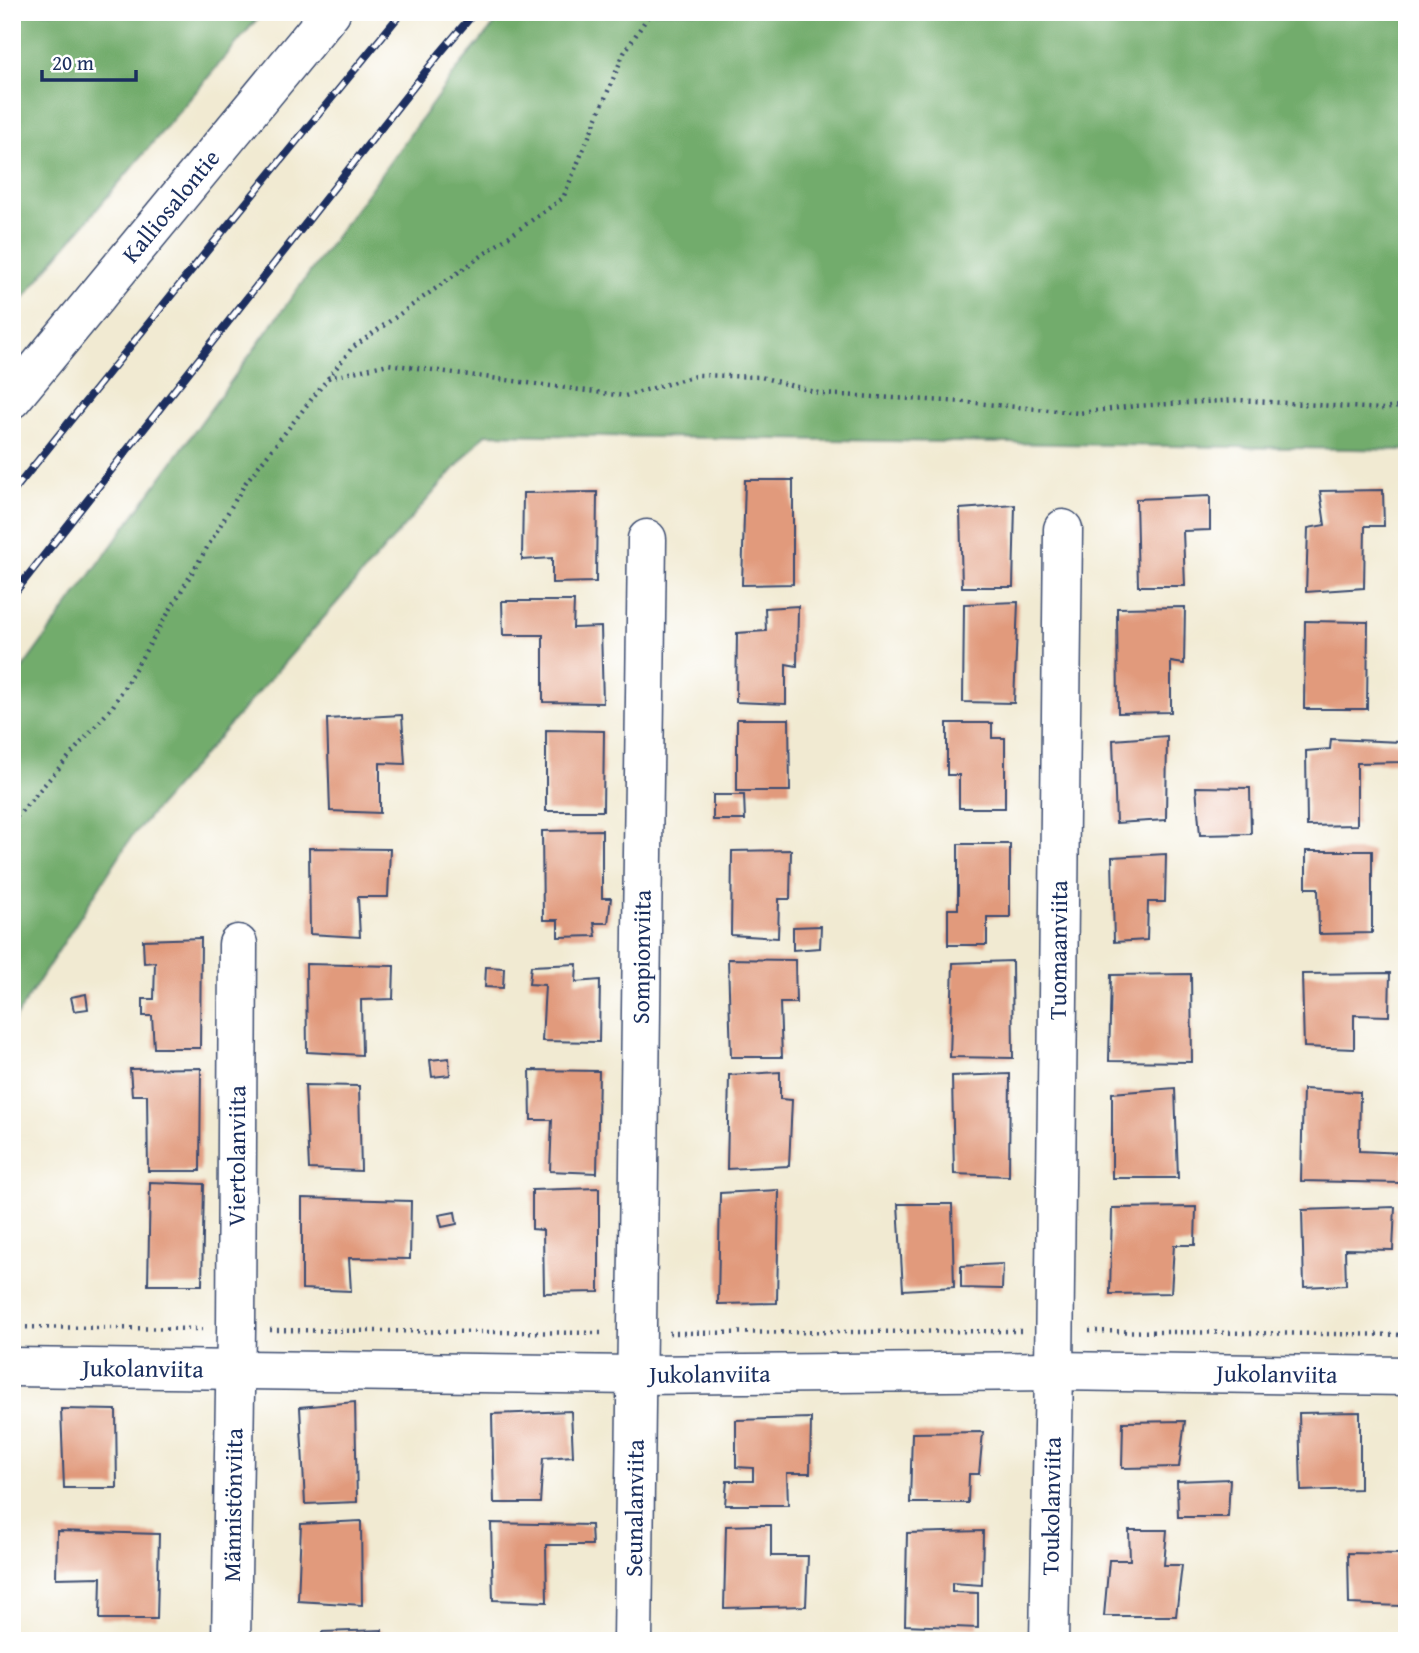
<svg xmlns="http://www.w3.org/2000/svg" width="1419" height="1653" viewBox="0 0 1419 1653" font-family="'Gentium Book Plus',serif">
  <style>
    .forest { fill: #72ac6c; stroke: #466e65; stroke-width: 2 }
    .building { fill: #e19a7b }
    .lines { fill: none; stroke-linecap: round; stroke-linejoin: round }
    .minor-casing { stroke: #3b4b6f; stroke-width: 41 }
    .path { stroke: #3b4b6f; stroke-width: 4.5; stroke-dasharray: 2 5; stroke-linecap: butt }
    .minor { stroke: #fff; stroke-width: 38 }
    .rail-casing { stroke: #1b2f5e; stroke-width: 8 }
    .rail { stroke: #fff; stroke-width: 5; stroke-dasharray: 16; stroke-linecap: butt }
    .labels { text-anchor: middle; stroke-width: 5; stroke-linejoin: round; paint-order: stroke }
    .street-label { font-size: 24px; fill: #1b2f5e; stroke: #fff }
  </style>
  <rect width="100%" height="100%" fill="#fff"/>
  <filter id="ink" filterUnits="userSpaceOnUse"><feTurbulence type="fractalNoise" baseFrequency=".0143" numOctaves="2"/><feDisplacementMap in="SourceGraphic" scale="14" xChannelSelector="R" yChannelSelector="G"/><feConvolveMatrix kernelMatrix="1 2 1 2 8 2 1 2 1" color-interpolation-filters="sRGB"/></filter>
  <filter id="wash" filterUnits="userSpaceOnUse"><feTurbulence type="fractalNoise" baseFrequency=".00686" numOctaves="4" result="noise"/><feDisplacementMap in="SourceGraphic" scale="28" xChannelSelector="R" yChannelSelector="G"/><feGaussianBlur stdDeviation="1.57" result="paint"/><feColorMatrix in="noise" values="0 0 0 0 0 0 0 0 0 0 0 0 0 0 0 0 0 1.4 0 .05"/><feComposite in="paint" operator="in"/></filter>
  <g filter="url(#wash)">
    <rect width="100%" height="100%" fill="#f1ead2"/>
    <!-- forest -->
    <g class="forest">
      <path d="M12,12H263L54,260L12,313Z"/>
      <path d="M505,12H1407V450L485,434L132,836L12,1023V683L461,64Z"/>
    </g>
    <g id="blocks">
      <!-- building -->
      <g class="building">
        <path d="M745,480H793V584L742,585Z"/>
        <path d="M1383,490L1384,526H1365L1364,588L1306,592L1308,528L1325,525L1320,491Z"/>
        <path d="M597,492L596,582L552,583V558L522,560L523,493Z"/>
        <path d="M1210,496V530L1183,531L1185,586H1138L1136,499Z"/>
        <path d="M1015,505L1013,587H962L960,509Z"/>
        <path d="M502,601H574L573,628L601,627L603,703L543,702V635H503Z"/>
        <path d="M1018,602L1014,703L963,702L964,604Z"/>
        <path d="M798,606L797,666L786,664V704L736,702L737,633L766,631L765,608Z"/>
        <path d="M1185,607L1184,664L1171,662V712L1118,713L1117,608Z"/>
        <path d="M1305,621L1368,622L1367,709H1304Z"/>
        <path d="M402,715L405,764L380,763V813L330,811L327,719Z"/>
        <path d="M737,719H789L790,791H737Z"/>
        <path d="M947,723H992V738H1005V808H959V775H947Z"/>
        <path d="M546,730L604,731L603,811H546Z"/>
        <path d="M1167,736L1166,820L1116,823L1113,740Z"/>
        <path d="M1331,739L1401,742V762L1357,763V825L1307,826L1306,751L1330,749Z"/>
        <path d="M1196,787L1250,788L1251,834L1200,835Z"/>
        <path d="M713,795H744L745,820H713Z"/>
        <path d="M602,830V898H611L608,923H594L596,936L558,937V920H543L542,831Z"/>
        <path d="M958,844H1010V917H987V945H948V909H958Z"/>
        <path d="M309,848L390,849L388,897H358L360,937L310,934Z"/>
        <path d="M791,850L790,899H779L778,938L731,935L732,851Z"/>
        <path d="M1306,851H1372V933L1319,934L1318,888H1306Z"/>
        <path d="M1166,854L1165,902H1148L1147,940L1114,942L1112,857Z"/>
        <path d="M821,926L820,948L793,950V927Z"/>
        <path d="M201,938L200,1048H154L152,1016H143V999H154L155,962L144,963L143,940Z"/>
        <path d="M728,959L795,960L796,1003H780L782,1057H731Z"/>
        <path d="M1012,961L1013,1058L950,1057L953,963Z"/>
        <path d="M306,964L394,966L393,999L361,1000L362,1055L307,1052Z"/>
        <path d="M577,964L576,982L600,980L599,1042L542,1041L545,985L529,984L531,966Z"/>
        <path d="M486,967L504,968L503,988L485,987Z"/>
        <path d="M1390,973L1389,1016L1354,1015V1049L1304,1047L1302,974Z"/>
        <path d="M1191,974L1192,1062L1109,1061L1111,975Z"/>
        <path d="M86,994L88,1009L74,1011L71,997Z"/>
        <path d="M449,1058L450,1075L432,1077L430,1060Z"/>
        <path d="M201,1068L200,1171H148L147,1095H132L130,1069Z"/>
        <path d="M530,1070L599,1071L597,1173L550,1171L552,1120H531Z"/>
        <path d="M780,1072V1099L792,1100L789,1166L727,1169L729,1075Z"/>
        <path d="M1010,1074L1009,1176L954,1174L952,1076Z"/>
        <path d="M305,1085L359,1086L361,1171L309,1169Z"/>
        <path d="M1175,1088L1178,1178H1112V1093Z"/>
        <path d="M1303,1089L1360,1092L1359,1151L1404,1153L1402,1183L1301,1181Z"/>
        <path d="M150,1182L204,1184L202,1285H148Z"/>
        <path d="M599,1188V1292L544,1293L543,1230L532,1229V1190Z"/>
        <path d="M779,1190L777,1303L718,1304L720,1193Z"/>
        <path d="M302,1198L411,1201L410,1259L349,1258L351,1291L302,1289Z"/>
        <path d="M898,1204H952L954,1287L903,1290Z"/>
        <path d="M1196,1207L1195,1245H1174L1171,1293L1110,1294L1112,1208Z"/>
        <path d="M1395,1207L1393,1250L1345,1249L1346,1285L1304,1287L1302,1210Z"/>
        <path d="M455,1212L457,1224L442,1227L439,1215Z"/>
        <path d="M1003,1264L1002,1289L961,1288V1266Z"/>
        <path d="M355,1402L357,1502L305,1504L300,1407Z"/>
        <path d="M61,1409L116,1410L117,1488H64Z"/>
        <path d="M571,1411L573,1456L543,1458L540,1503H494L492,1414Z"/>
        <path d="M1360,1412V1489L1301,1491L1299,1413Z"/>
        <path d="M811,1418L810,1473H787L788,1505H725L727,1481H753V1468L736,1467V1420Z"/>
        <path d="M1185,1421L1179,1467L1122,1468L1123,1422Z"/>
        <path d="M983,1432L979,1474H969L968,1503H910L912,1433Z"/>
        <path d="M1230,1479L1228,1517H1178L1177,1481Z"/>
        <path d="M361,1521L362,1605L298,1601L301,1524Z"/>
        <path d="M491,1523L591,1525L592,1545H546L547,1602L493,1600Z"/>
        <path d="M760,1525H771V1556H808L806,1606L724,1608L726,1526Z"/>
        <path d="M1129,1530H1167L1164,1565H1182L1176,1616H1104L1109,1560H1130Z"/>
        <path d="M57,1531L159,1534L157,1619H100L101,1577L56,1578Z"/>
        <path d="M983,1531L982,1585L952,1583V1592L978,1593V1628L905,1625L907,1533Z"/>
        <path d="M1348,1553L1403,1554L1401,1606L1349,1604Z"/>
        <path d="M382,1630V1641H322V1632Z"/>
        <rect x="725" y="1637" width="48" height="4"/>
      </g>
    </g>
  </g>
  <g filter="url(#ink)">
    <use href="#blocks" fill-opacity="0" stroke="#3b4b6f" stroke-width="2"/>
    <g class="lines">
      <defs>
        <g id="minor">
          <path id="s1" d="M12,399L331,12"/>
          <path id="s2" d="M12,1367L636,1375L1054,1371L1407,1376"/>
          <path id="s3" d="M231,1641L236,1329L238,944"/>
          <path id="s4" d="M633,1641L647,539"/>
          <path id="s5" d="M1049,1641L1054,1371L1063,529"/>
        </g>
      </defs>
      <!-- minor casing -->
      <use href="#minor" class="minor-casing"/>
      <!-- path -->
      <g class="path">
        <path d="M328,378L388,364L625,396L699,375L761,377L822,394L965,402L1079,413L1135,406L1238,400L1382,409L1407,406"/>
        <path d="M12,822L113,706L246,482L352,348L563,198L624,53L651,12"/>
        <path d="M12,1327L202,1329"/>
        <path d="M270,1330L604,1333"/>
        <path d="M1089,1331L1407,1335"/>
        <path d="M669,1333L1021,1331"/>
      </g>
      <!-- minor -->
      <use href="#minor" class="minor"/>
      <defs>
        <g id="rail">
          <path d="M12,493L215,241L402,12"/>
          <path d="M12,596L441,52L475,12"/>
        </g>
      </defs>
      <!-- rail casing -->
      <use href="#rail" class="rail-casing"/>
      <!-- rail -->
      <use href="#rail" class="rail"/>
    </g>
  </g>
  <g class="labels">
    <!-- street labels -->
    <g class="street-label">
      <text dy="8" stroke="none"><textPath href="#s1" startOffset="250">Kalliosalontie</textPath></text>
      <text dy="8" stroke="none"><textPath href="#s5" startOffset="691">Tuomaanviita</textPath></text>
      <text dy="8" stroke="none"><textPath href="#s4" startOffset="684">Sompionviita</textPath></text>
      <text dy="8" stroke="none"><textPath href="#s3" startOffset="485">Viertolanviita</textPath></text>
      <text dy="8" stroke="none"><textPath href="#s2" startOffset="131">Jukolanviita</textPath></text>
      <text dy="8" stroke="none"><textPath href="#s2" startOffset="698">Jukolanviita</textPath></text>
      <text dy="8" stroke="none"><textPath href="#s2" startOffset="1265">Jukolanviita</textPath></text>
      <text dy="8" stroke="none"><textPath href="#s3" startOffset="136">Männistönviita</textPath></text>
      <text dy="8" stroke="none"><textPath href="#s5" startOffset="135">Toukolanviita</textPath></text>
      <text dy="8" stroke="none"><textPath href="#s4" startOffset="133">Seunalanviita</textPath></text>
    </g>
  </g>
  <!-- margin -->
  <rect width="1419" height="1653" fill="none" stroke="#fff" stroke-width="42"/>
  <!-- scale -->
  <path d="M42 70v10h94v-10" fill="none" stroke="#1b2f5e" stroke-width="3.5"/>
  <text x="52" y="70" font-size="21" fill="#1b2f5e" stroke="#ffffff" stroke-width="5" paint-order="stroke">20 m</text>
</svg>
